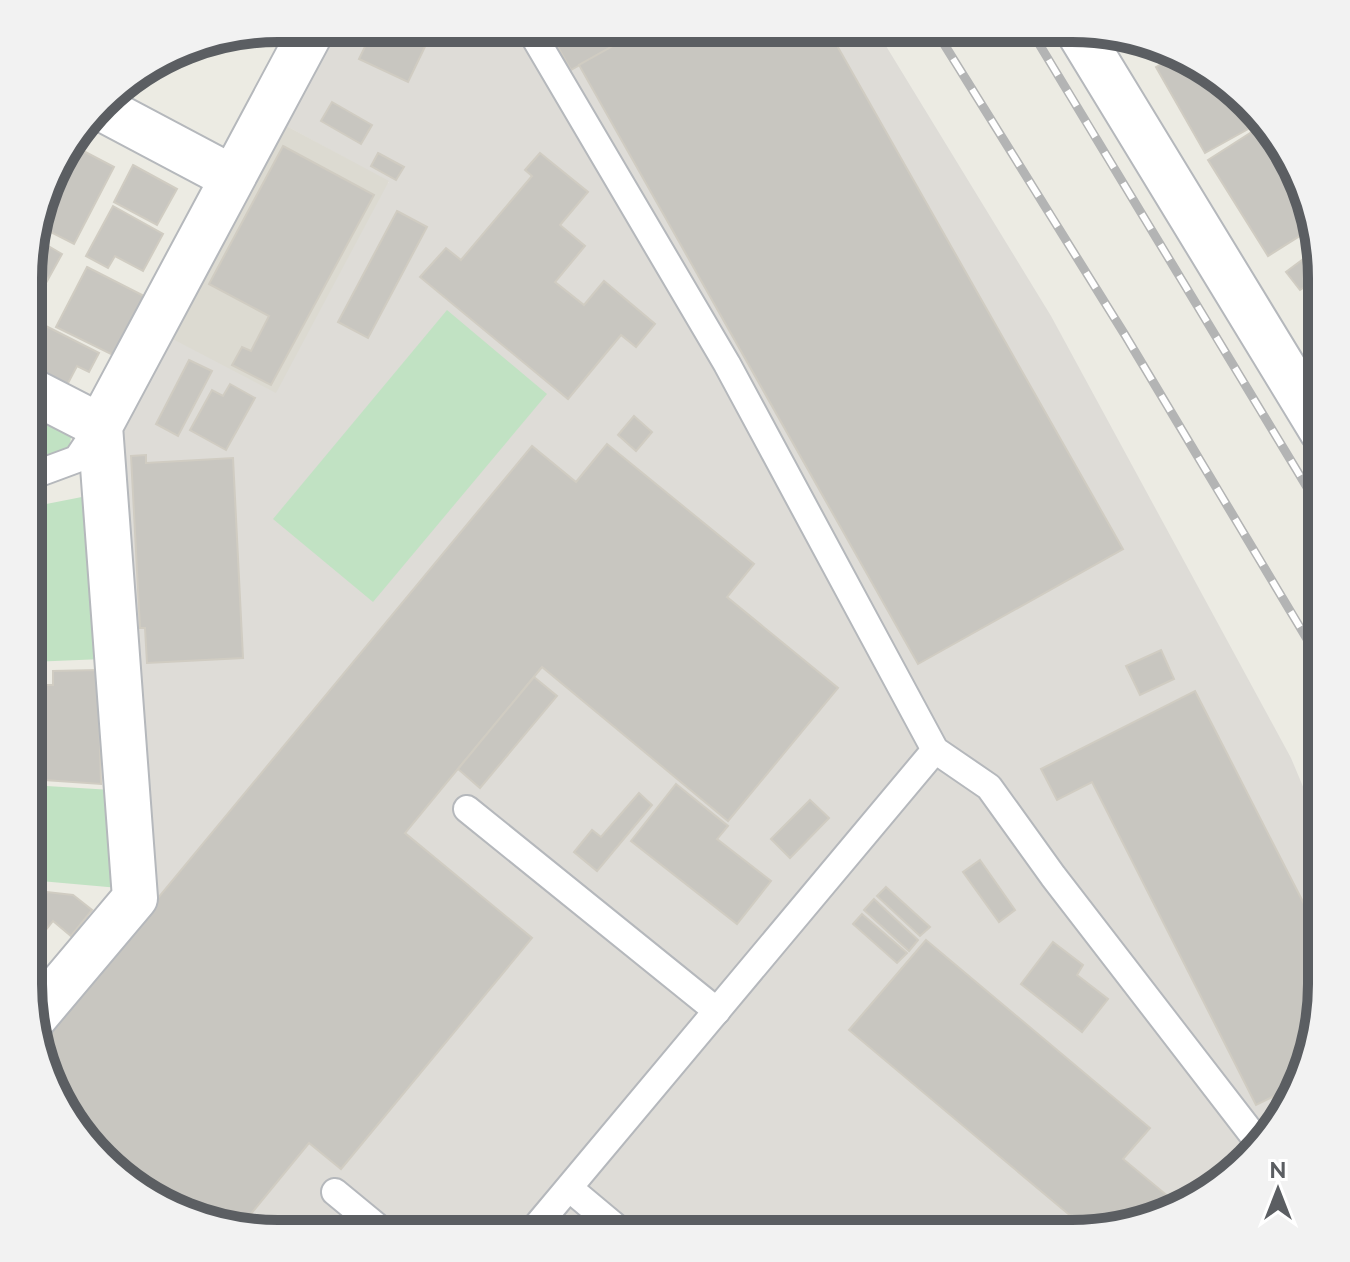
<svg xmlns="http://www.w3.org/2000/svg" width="1350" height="1262" viewBox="0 0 1350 1262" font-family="Raleway,sans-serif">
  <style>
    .industrial { fill: #dedcd7 }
    .education { fill: #dcdad1 }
    .green { fill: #c1e2c3 }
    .building { fill: #c8c6c0; stroke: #d0ccc2; stroke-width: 2 }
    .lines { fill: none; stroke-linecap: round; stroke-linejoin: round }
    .service-casing { stroke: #b5b8bc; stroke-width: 30 }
    .minor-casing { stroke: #b5b8bc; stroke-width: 48 }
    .service { stroke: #fff; stroke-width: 26 }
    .minor { stroke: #fff; stroke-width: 44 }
    .rail-casing { stroke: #b3b4b4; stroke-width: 9 }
    .rail { stroke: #fff; stroke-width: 6; stroke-dasharray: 18; stroke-linecap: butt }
    .rim { fill: none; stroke: #5b5e62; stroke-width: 10 }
  </style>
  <rect width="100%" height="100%" fill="#ecebe3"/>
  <!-- industrial -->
  <path class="industrial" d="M332,28H875L1051,316L1291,758L1322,832V985L1296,1094L1237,1172L1167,1215L1088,1233L277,1234L168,1208L90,1149L47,1079L37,1037L157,892L122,421L167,336L389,182L281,123Z"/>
  <!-- education -->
  <path class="education" d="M281,123L389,181L276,393L167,336Z"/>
  <!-- green -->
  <g class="green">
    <path d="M447,310L547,394L373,602L273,519Z"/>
    <path d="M32,405L72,428L69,453L31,467Z"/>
    <path d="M92,495L103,659L30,662L31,507Z"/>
    <path d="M30,785L112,790L119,888L29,880Z"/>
  </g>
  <!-- building -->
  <g class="building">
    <path d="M374,28H434L408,82L359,59Z"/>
    <path d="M547,28H645L571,70Z"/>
    <path d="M645,28H827L1123,549L918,664L579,65Z"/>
    <path d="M179,52L169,71L157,65Z"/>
    <path d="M1180,53L1260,113L1264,120L1205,153L1156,67Z"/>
    <path d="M332,102L372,125L361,144L321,121Z"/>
    <path d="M1266,123L1303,183L1314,227L1268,256L1208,160Z"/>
    <path d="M70,144L114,167L74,244L35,224Z"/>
    <path d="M283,146L374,195L271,385L232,365L242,347L251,351L269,316L209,284Z"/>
    <path d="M378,153L404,167L396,180L371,166Z"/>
    <path d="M540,153L588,192L560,225L585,246L555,282L584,305L604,281L655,324L636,347L621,335L568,399L420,277L446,248L461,260L532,176L525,170Z"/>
    <path d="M133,165L177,189L157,225L114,202Z"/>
    <path d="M113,206L163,234L143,271L115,256L108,268L86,256Z"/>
    <path d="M397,211L427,227L368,338L338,322Z"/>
    <path d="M33,237L62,254L46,283L32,276Z"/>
    <path d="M1318,248L1321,261L1320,305L1306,286L1300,290L1286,272Z"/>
    <path d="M87,267L144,296L115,356L56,327Z"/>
    <path d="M32,277L46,285L32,309Z"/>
    <path d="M32,319L99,353L89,372L77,366L66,387L32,370Z"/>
    <path d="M1321,326V351L1310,333Z"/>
    <path d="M189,360L212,371L178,436L156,424Z"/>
    <path d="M230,384L255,398L226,450L190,430L212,390L223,396Z"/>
    <path d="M634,416L652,432L636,451L618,435Z"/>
    <path d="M32,422L44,427L38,443L32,441Z"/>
    <path d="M607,444L754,564L727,597L838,688L728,821L542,667L405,833L532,938L341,1169L309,1143L241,1226L168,1208L90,1149L47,1079L38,1043L532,446L576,482Z"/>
    <path d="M146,455V463L233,458L243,658L147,663L145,628H140L131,456Z"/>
    <path d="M1161,650L1174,679L1140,695L1126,666Z"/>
    <path d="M98,670L101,784L30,779L34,693H43V685H53V671Z"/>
    <path d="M534,677L557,696L480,788L458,769Z"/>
    <path d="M1195,691L1322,939V985L1299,1084L1256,1105L1092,782L1057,800L1041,769Z"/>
    <path d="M676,784L728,826L717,839L771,881L737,924L631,841Z"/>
    <path d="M639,793L652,805L597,871L574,852L592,830L601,837Z"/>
    <path d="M810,800L829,818L790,858L771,839Z"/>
    <path d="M980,860L1015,910L999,922L963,872Z"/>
    <path d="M30,885L44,897L47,892L73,895L92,910L71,936L53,921L29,951Z"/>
    <path d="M886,887L930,927L920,936L877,896Z"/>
    <path d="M874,899L918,940L909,951L864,910Z"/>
    <path d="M862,914L907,953L897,963L853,924Z"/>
    <path d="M926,940L1150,1128L1123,1159L1181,1207L1167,1215L1091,1233L849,1030Z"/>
    <path d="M1053,942L1083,965L1077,975L1108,999L1082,1032L1021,984Z"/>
  </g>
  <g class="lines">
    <defs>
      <g id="service">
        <path d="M529,28L727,364L935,750L989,787L1053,876L1259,1143"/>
        <path d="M31,476L77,459L99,426"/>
        <path d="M467,809L717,1011"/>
        <path d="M569,1188L624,1234"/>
        <path d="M335,1192L386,1234"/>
        <path d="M530,1234L935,750"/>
      </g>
      <g id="minor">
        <path d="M1077,29L1322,431"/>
        <path d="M99,107L231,177"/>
        <path d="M32,391L100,426"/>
        <path d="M33,1019L135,898L100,426L313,28"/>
      </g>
    </defs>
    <!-- service casing -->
    <use href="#service" class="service-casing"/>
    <!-- minor casing -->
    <use href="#minor" class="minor-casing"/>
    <!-- service -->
    <use href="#service" class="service"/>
    <!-- minor -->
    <use href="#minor" class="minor"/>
    <defs>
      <g id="rail">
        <path d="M934,28L1125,335L1322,664"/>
        <path d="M1030,29L1322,512"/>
      </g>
    </defs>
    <!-- rail casing -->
    <use href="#rail" class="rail-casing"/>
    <!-- rail -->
    <use href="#rail" class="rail"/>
  </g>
  <!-- crop -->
  <path d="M0 0H1350V1262H0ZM278 42H1072A236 236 0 0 1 1308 278V984A236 236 0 0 1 1072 1220H278A236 236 0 0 1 42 984V278A236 236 0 0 1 278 42Z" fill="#f2f2f2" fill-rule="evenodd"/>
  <path class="rim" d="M278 42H1072A236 236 0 0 1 1308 278V984A236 236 0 0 1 1072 1220H278A236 236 0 0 1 42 984V278A236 236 0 0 1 278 42Z"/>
  <!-- north arrow -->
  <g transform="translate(1278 1190)" stroke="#ffffff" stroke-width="6" paint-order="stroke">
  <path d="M0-6L14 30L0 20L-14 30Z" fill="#5b5e62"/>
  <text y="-12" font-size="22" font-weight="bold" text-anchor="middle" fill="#5b5e62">N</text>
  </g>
</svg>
